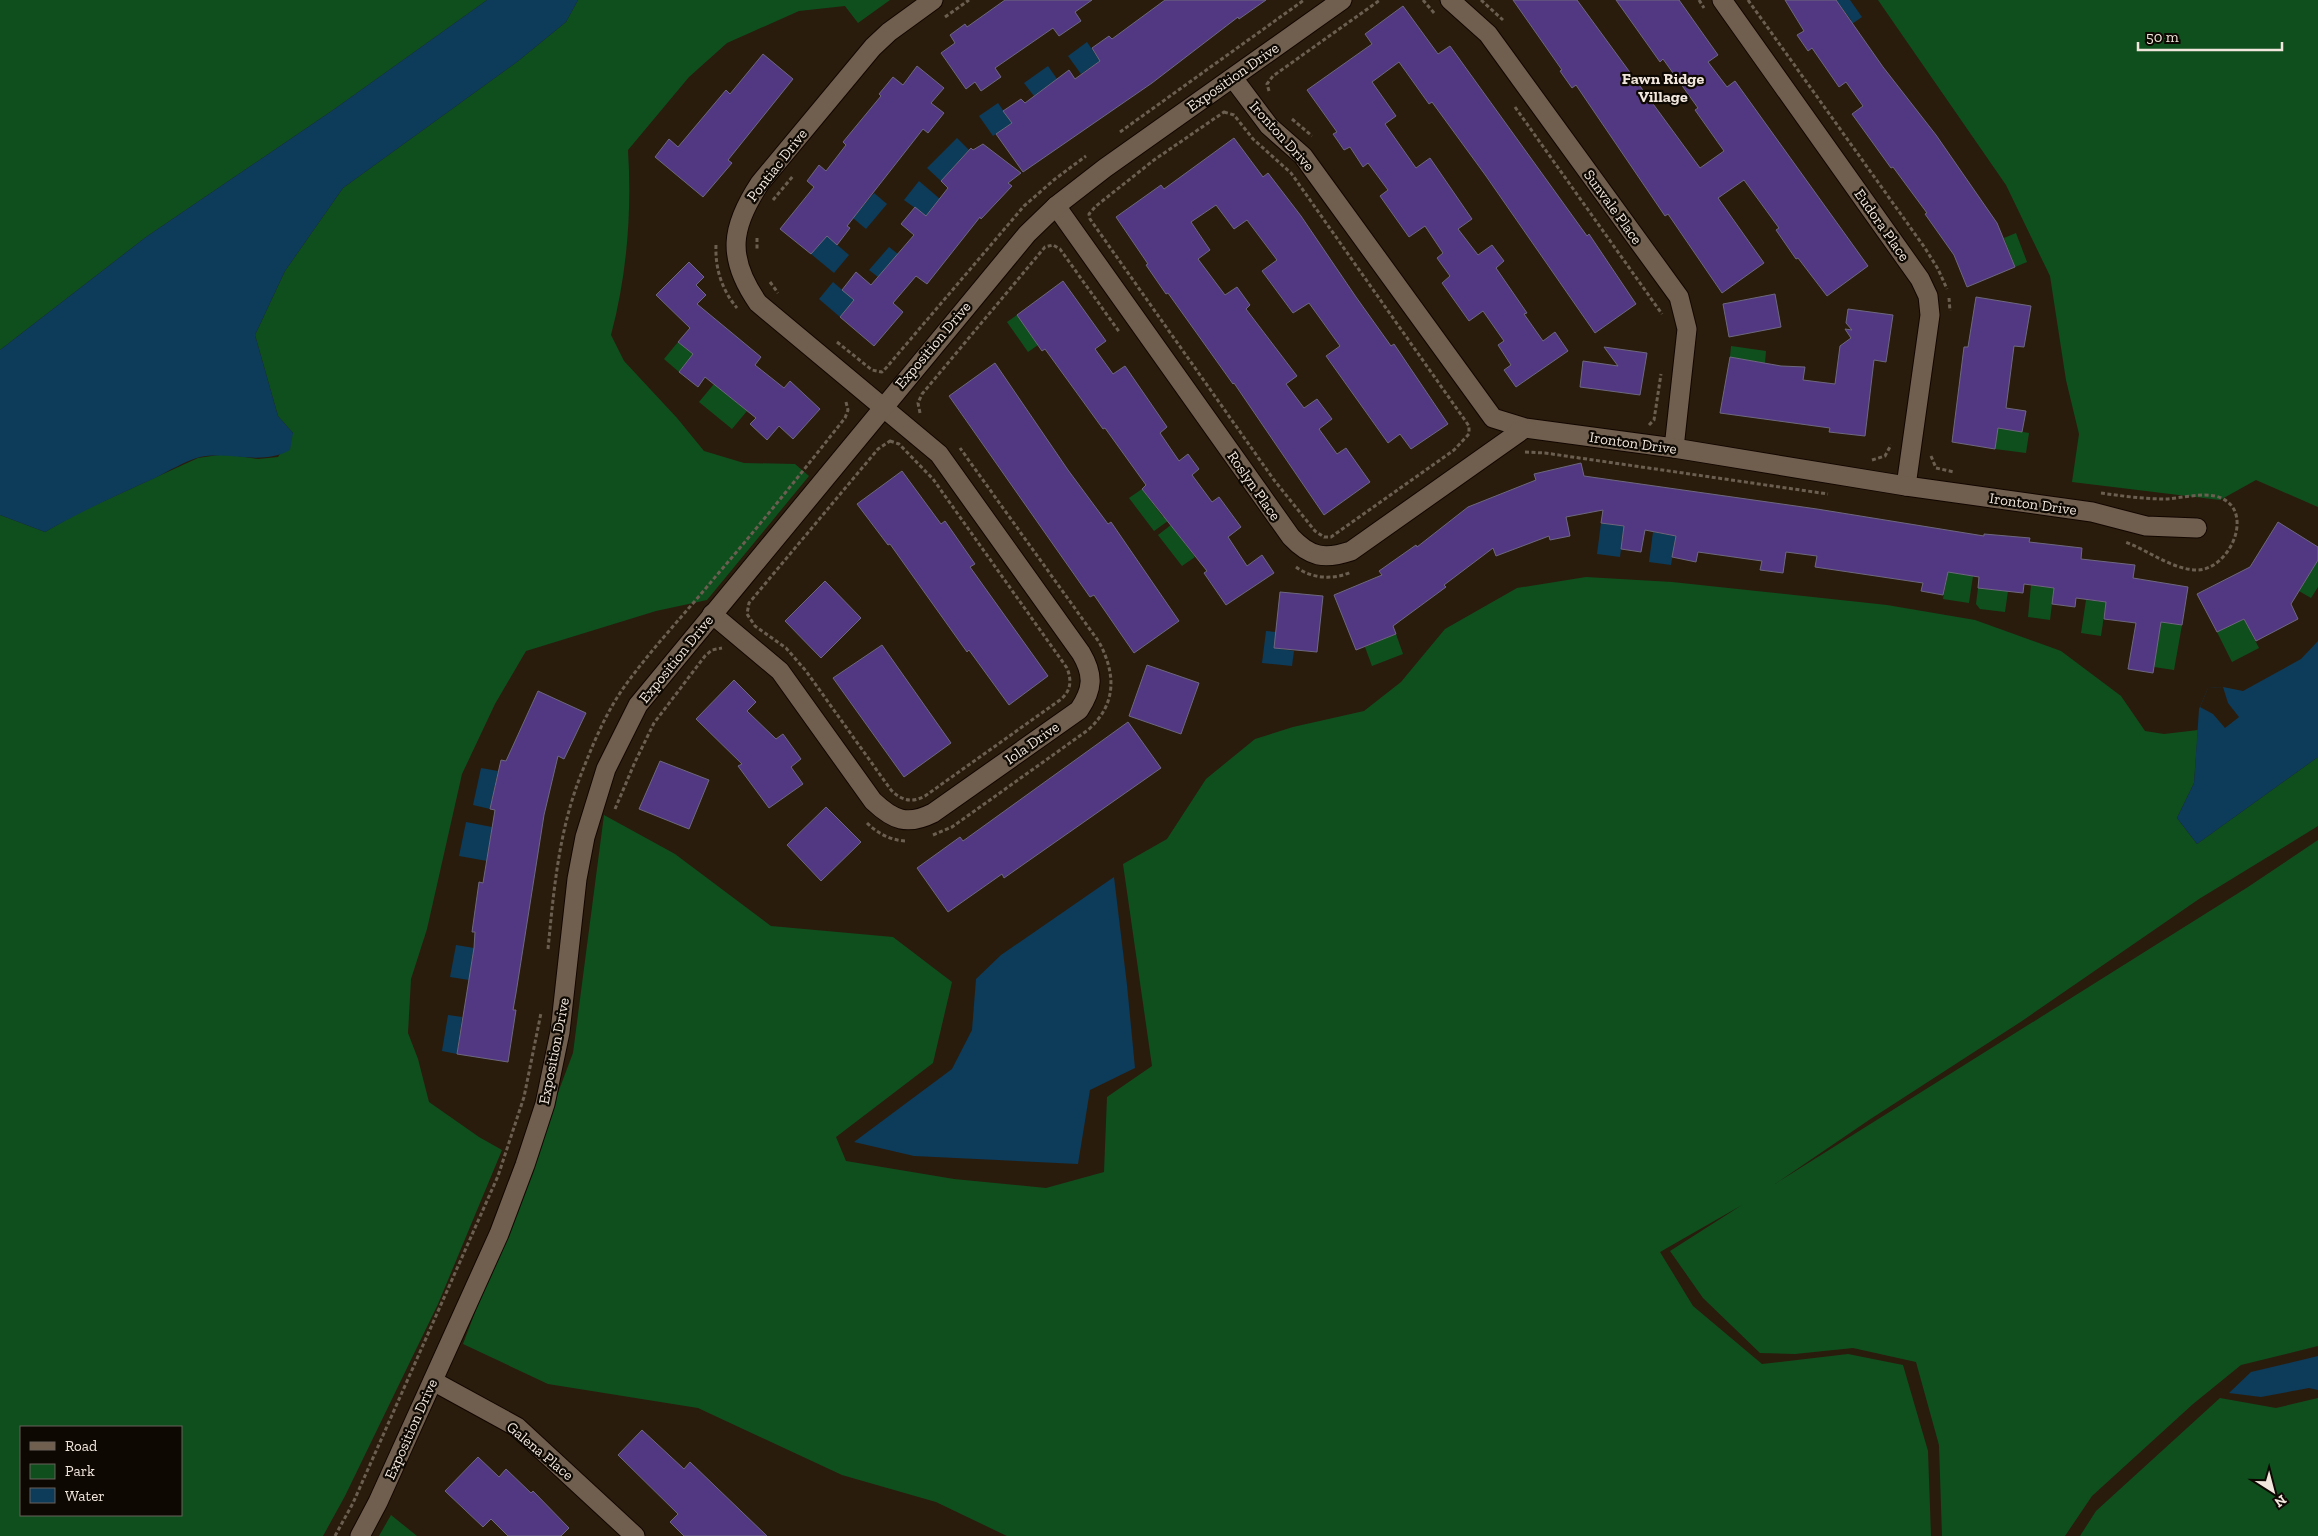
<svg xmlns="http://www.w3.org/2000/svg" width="2318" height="1536" viewBox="0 0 2318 1536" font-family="'Zilla Slab',serif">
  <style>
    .green { fill: #0f4f1e; fill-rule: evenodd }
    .water { fill: #0d3b5a }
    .pier { fill: #2a1c0c }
    .building { fill: #523883; stroke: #6d687e }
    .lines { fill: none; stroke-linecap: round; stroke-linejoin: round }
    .street-casing { stroke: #120600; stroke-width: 21 }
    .path { stroke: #6b5f51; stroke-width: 3; stroke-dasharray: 4 2.5; stroke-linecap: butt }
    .street { stroke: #705f4e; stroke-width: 19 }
    .labels { text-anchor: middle; stroke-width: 4.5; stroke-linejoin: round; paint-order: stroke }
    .street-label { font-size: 15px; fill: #f1e7dd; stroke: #0e0803 }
    .neighbourhood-label { font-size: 16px; font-weight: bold; fill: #f1e7dd; stroke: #0e0803 }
  </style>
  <rect width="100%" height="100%" fill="#2a1c0c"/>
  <!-- green -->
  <g class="green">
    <path d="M0,0H487L333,110L146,237L0,350Z"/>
    <path d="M578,0H890L858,23L845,6L799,11L727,43L689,77L628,150C632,211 627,275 611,335L624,361L677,418L704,451L744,463L795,464L809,476L707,600L656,611L526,651L495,704L462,774L427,929L411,979L408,1033L418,1059L429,1102L479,1137L502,1150L438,1304L345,1496L323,1536H0V515L45,532L78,513L198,458L225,454L258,459L278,457L293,433L278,416L255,335L285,271L343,188L517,62L566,22ZM21,1427H181V1515H21Z"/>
    <path d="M1878,0H2318V507L2256,480L2220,500L2072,482L2079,434L2066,380L2050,276L2006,185Z"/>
    <path d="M2016,233L2027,262L2015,267L2004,238Z"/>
    <path d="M1017,315L1038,345L1028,352L1007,322Z"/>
    <path d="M678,342L693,354L679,372L664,359Z"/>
    <path d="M1731,346L1766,351L1765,363L1730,357Z"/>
    <path d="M714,384L747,411L732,429L699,402Z"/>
    <path d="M1998,428L2029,433L2026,453L1995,449Z"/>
    <path d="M1142,489L1163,517L1168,514L1172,518L1154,531L1129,498Z"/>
    <path d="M1171,525L1195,557L1182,566L1158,535Z"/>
    <path d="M2318,560V587L2311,598L2299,591Z"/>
    <path d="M1948,572L1973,576L1969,603L1943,599Z"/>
    <path d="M1586,577L1672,582L1887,605L1975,620L2061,651L2121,696L2145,731L2164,734L2198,730L2194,783L2177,818L2197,844L2318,757V826L2199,899L2022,1021L1869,1120L1775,1184L2248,887L2318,840V1346L2241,1365L2193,1404L2092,1496L2065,1536H1942L1939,1445L1916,1362L1853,1348L1795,1354L1760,1353L1703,1298L1670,1251L1742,1205L1660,1252L1693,1306L1762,1364L1848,1354L1903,1365L1928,1451L1931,1536H1007L936,1502L842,1475L698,1408L548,1384L463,1344L573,1053L604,815L675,854L771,926L893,937L952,982L933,1063L836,1137L846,1161L954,1179L1046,1188L1104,1172L1107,1097L1152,1066L1123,864L1167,839L1206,779L1255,739L1293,727L1364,711L1401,682L1445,629L1517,588Z"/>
    <path d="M2031,585L2054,588L2050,620L2028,617Z"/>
    <path d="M1978,588L2008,591L2005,612L1980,609L1976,604Z"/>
    <path d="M2086,600L2106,602L2101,636L2081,633Z"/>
    <path d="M2244,619L2259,648L2232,662L2217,632Z"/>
    <path d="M2161,622L2182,625L2174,670L2154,667Z"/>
    <path d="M1396,634L1403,654L1372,666L1365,647Z"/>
    <path d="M2220,1398L2276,1408L2318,1398V1536H2080L2096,1511Z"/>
    <path d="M391,1515L417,1536H379Z"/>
  </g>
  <!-- water -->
  <g class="water">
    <path d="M487,0H578L566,22L517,62L343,188L285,271L255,335L278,416L293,433L290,450C262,466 230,451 200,457C185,461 169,471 155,478C117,495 80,512 45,532L0,515V350L146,237L333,110Z"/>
    <path d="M1836,0H1850L1862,17L1849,26L1851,20Z"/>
    <path d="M1087,42L1100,61L1081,74L1068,56Z"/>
    <path d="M1048,66L1057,79L1034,96L1024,83Z"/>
    <path d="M998,103L1012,123L993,136L979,116Z"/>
    <path d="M957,138L969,150L941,181L927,168Z"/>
    <path d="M919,181L940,199L926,216L904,200Z"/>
    <path d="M874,193L887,204L866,229L853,218Z"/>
    <path d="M827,236L849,255L834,273L811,254Z"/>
    <path d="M889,247L898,254L878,277L869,270Z"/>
    <path d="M833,282L854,300L840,317L819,299Z"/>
    <path d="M1601,523L1624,526L1620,557L1597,554Z"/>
    <path d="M1653,532L1676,536L1671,565L1649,562Z"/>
    <path d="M1266,631L1276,632L1275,648L1294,651L1292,666L1262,663Z"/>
    <path d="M2318,641V757L2197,844L2177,818L2194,783L2199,709L2208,688L2223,687L2243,691L2301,659Z"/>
    <path d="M481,768L498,771L490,809L473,805Z"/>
    <path d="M466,822L492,827L487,861L459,856Z"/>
    <path d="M1114,877L1127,985L1135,1068L1090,1090L1078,1164L914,1156L854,1142L952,1069L972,1030L976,979L1001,955Z"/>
    <path d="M456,945L474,948L469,980L450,977Z"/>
    <path d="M448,1015L462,1017L457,1054L442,1051Z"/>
    <path d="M2318,1356V1390L2309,1388L2261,1397L2229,1393L2251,1372Z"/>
  </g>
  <!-- pier -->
  <path class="pier" d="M2223,687L2228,703L2239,717L2225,728L2213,714L2200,707L2208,688Z"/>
  <!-- building -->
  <g class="building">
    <path d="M1005,0H1092L1075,12L1081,21L1059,36L1053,28L995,68L1001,77L981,91L975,82L966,89L941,53L955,43L950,35L965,24L967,27Z"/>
    <path d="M1165,0H1266L1239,19L1238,17L1152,83L1023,172L996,134L1012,123L1003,111L1021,99L1025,103L1069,70L1075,79L1100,61L1092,48L1109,36L1112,39Z"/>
    <path d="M1513,0H1577L1700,168L1724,151L1695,110L1698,108L1663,59L1660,62L1616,0H1679L1718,55L1708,62L1727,87L1735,81L1868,266L1827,296L1798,258L1796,259L1776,230L1779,228L1744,180L1718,198L1764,263L1722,293L1668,214L1665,216L1576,85L1572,88L1560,71L1562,70Z"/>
    <path d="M1785,0H1836L1883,67L1936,135L1997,223L2015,267L1967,287L1954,255L1925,214L1927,213L1893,167L1891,168L1852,114L1863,106L1846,82L1839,87L1812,48L1808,51L1797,35L1804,31Z"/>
    <path d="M1403,6L1438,54L1450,46L1587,236L1589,234L1636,304L1595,333L1486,176L1432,102L1429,104L1399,62L1372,82L1396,116L1385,124L1416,168L1430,158L1472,219L1458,229L1478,255L1492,245L1504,261L1496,268L1527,313L1524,314L1543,341L1555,332L1568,351L1516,387L1504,370L1511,365L1498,345L1504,341L1483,311L1469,321L1442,283L1450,276L1437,258L1443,253L1425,226L1409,237L1380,196L1388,190L1368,163L1363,167L1350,147L1344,150L1333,134L1337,132L1307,90L1372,44L1365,34Z"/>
    <path d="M763,54L793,79L728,160L732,163L703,197L655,157L669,139L678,147L726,90L730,94Z"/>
    <path d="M917,66L944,88L931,103L944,113L928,133L923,129L847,226L850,228L837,245L827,236L811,254L780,229L814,187L807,181L819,165L826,171L846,145L843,142L881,96L879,94L893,77L903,85Z"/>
    <path d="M1234,138L1263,177L1268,173L1301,216L1356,297L1391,346L1394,344L1448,424L1411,449L1400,434L1388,443L1326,356L1340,346L1309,303L1293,313L1262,271L1277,260L1247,220L1234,229L1216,205L1191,222L1210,250L1198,259L1225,295L1237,287L1250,305L1246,309L1297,376L1286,384L1304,408L1317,399L1332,419L1319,429L1337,454L1346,448L1370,482L1324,515L1234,383L1233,384L1168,293L1166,294L1146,265L1148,264L1116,217L1161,185L1164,189Z"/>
    <path d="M983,144L1021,173L1008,183L1012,186L981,219L980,217L927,284L916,276L893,303L903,312L874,346L840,317L854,300L842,290L856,272L871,285L914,235L901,224L915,207L926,216L948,188L941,181L971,148L973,150Z"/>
    <path d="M689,262L704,277L696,285L706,295L697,304L761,357L755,365L784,388L790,381L820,409L793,439L779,426L767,440L750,424L756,418L705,377L698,387L679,372L693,354L678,342L690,328L656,295Z"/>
    <path d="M1063,281L1106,341L1095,349L1113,374L1125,366L1167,427L1160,433L1179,461L1188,454L1199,469L1192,475L1212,502L1219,497L1241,527L1228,537L1247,566L1262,555L1274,573L1226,605L1204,573L1207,571L1142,489L1146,485L1105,428L1103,429L1045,349L1042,351L1017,315Z"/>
    <path d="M1775,294L1781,327L1729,337L1723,304Z"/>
    <path d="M1976,297L2031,306L2024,347L2014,346L2006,408L2026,411L2022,432L1998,428L1995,449L1952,442L1964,347H1968Z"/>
    <path d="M1848,309L1893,315L1886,362L1874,360L1865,436L1829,432L1830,428L1720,413L1730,357L1781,366L1805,367L1803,380L1835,384L1840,346L1851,338L1845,329L1852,330L1846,323Z"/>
    <path d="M1604,347L1647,353L1640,395L1580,387L1583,361L1618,366Z"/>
    <path d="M995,363L1068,470L1108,524L1111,522L1179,621L1134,653L1094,595L1090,597L949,396Z"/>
    <path d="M1581,463L1584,476L1817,509L1984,536V534L2030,538L2029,542L2082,548L2081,559L2135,565L2133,578L2188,587L2182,625L2161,622L2153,673L2128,669L2136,623L2104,619L2106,602L2076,598L2075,607L2052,604L2054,588L2024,584L2023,593L1978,588L1979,577L1948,572L1943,595L1921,591L1923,583L1815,567L1817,556L1786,552L1783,573L1760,570L1762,561L1698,552L1696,562L1672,557L1676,536L1645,530L1641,552L1621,549L1624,526L1601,523L1603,510L1566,517L1570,536L1550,540L1549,536L1496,556L1493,548L1444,585L1446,587L1393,626L1396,634L1356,650L1334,595L1382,575L1379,571L1416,545L1417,547L1468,507L1536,480L1534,474Z"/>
    <path d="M902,471L941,524L945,521L975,564L970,567L1048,676L1009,705L969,650L967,652L890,544L888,545L857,504Z"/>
    <path d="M2278,522L2318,547V560L2291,604L2298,619L2256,641L2244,619L2217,632L2197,594L2250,567Z"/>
    <path d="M825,581L861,618L821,658L785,621Z"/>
    <path d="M1280,592L1323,596L1317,652L1274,648Z"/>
    <path d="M882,645L951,743L904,777L833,678Z"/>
    <path d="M1147,665L1199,683L1181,734L1129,716Z"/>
    <path d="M734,680L756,702L747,711L776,739L783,734L801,759L791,767L803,784L769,808L738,766L742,764L696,719Z"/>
    <path d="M538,691L586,713L564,759L558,756L544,815L516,993L513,1010H516L508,1062L457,1054L474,948L475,932H472L479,882L483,883L495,810L490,809L501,760L506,761Z"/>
    <path d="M1128,722L1161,768L1004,878L1002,874L948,912L917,868L960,837L963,841Z"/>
    <path d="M660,761L709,780L689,829L639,809Z"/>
    <path d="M826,807L861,842L821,881L787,845Z"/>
    <path d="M642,1430L684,1469L690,1462L767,1536H684L670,1522L678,1514L618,1455Z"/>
    <path d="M478,1457L499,1477L506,1469L531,1493L533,1491L569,1528L561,1536H508L491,1519L483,1527L445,1491Z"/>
  </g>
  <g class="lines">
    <defs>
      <g id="street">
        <path d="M1450,0L1488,34L1679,297L1687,329L1674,448"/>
        <path d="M1722,0L1920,279L1928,296L1930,315L1906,486"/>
        <path d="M1233,78L1269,126L1303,156L1493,418L1525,428L1674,448L1906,486L2092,512L2146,526L2197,528"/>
        <path d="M1056,206L1291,537C1310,557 1324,560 1351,551L1525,428"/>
        <path d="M712,614L780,671L873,801C893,820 907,826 933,813L1079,710C1093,689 1094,675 1081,653L939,454L758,303C726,257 731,227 760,183L873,47L889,32L933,0"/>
        <path d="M433,1381L517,1427L635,1536"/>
        <path d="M360,1536L378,1502L499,1234L525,1165L545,1104L560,1032L577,879L585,837L606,769L638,705L1027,234L1056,206L1105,168L1342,0"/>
      </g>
    </defs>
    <!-- street casing -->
    <use href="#street" class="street-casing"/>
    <!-- path -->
    <g class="path">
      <path d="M1423,0L1435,14"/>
      <path d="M1481,0L1503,20"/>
      <path d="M1699,0L1704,8"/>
      <path d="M1748,0L1925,248L1938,269L1947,289"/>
      <path d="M945,17L969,0"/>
      <path d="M1269,91L1267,84L1273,76L1380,0"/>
      <path d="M1515,107L1662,314"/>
      <path d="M1224,112L1234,115L1253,139L1291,173L1469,426V434L1454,450L1331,537H1324L1315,531L1274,480L1090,219L1089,214L1096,206L1154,160Z"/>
      <path d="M1292,119L1312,136"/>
      <path d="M1120,132L1304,0"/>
      <path d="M773,200L793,176"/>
      <path d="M757,238V251"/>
      <path d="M716,245C715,269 722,290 737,308"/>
      <path d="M770,282L778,293"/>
      <path d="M1949,298L1950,311"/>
      <path d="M837,342L872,370L882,372L886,368L1024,206L1055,179L1086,156"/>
      <path d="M920,413L918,403L922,394L1045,247L1053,245L1060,249L1120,333"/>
      <path d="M1649,425L1654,420L1661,374"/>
      <path d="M890,441L899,444L933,479L1067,668C1072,681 1071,691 1060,700L925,796C912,803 902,801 891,790L806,671L786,648L755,626L747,614L749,603L878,449Z"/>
      <path d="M1525,452L1545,453L1828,494"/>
      <path d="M1931,456L1936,468L1954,472"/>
      <path d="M1872,460L1885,456L1891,445"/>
      <path d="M2101,493C2122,496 2144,499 2166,499C2181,498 2200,493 2215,496C2258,506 2231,571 2196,570C2171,569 2148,550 2125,542"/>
      <path d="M1296,567C1312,579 1334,580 1351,572"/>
      <path d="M615,809L635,762L654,723L705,656L712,650L722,648"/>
      <path d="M867,823C877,833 890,840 905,841"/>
      <path d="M933,835L952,827L1088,730C1117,704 1116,674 1099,642L960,448"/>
      <path d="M548,949C554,888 559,829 582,772C593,744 605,715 622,690C650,650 685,614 716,576C760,525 803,471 845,418L848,410L846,402"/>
      <path d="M335,1536L353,1503L498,1176L524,1097L541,1013"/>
    </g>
    <!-- street -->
    <use href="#street" class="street"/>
  </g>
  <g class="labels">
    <!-- street labels -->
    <g class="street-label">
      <text transform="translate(1233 77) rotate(-35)" y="5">Exposition Drive</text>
      <text transform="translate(1282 136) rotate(48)" y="5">Ironton Drive</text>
      <text transform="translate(777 165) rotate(-52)" y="5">Pontiac Drive</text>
      <text transform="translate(1613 207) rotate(54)" y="5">Sunvale Place</text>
      <text transform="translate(1882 225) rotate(55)" y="5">Eudora Place</text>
      <text transform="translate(933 345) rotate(-50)" y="5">Exposition Drive</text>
      <text transform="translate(1633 443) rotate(8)" y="5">Ironton Drive</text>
      <text transform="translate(1254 486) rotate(55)" y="5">Roslyn Place</text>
      <text transform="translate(2033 504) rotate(8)" y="5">Ironton Drive</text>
      <text transform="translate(676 659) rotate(-51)" y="5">Exposition Drive</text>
      <text transform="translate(1032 743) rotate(-35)" y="5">Iola Drive</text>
      <text transform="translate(554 1051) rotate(-79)" y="5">Exposition Drive</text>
      <text transform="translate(411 1429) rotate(-66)" y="5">Exposition Drive</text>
      <text transform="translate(540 1451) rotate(40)" y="5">Galena Place</text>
    </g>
    <!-- neighbourhood labels -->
    <g class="neighbourhood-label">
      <text x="1663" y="84">Fawn Ridge<tspan x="1663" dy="18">Village</tspan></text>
    </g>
  </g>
  <!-- legend -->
  <rect x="20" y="1426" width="162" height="90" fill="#0e0803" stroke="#69615a"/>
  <rect x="30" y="1442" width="25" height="8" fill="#705f4e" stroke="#69615a"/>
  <text x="65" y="1451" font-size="15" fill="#f1e7dd">Road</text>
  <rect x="30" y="1464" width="25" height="15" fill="#0f4f1e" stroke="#69615a"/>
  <text x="65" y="1476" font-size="15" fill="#f1e7dd">Park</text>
  <rect x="30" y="1488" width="25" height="15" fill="#0d3b5a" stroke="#69615a"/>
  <text x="65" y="1501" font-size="15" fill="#f1e7dd">Water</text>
  <!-- north arrow -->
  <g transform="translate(2273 1491) rotate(144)" stroke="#0e0803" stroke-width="4" paint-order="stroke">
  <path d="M0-4L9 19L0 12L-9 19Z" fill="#f1e7dd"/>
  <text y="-8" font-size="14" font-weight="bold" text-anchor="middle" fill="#f1e7dd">N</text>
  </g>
  <!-- scale -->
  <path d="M2138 42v8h144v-8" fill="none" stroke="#f1e7dd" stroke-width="2.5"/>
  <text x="2146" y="42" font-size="15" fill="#f1e7dd" stroke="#0e0803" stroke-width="4" paint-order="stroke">50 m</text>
</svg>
